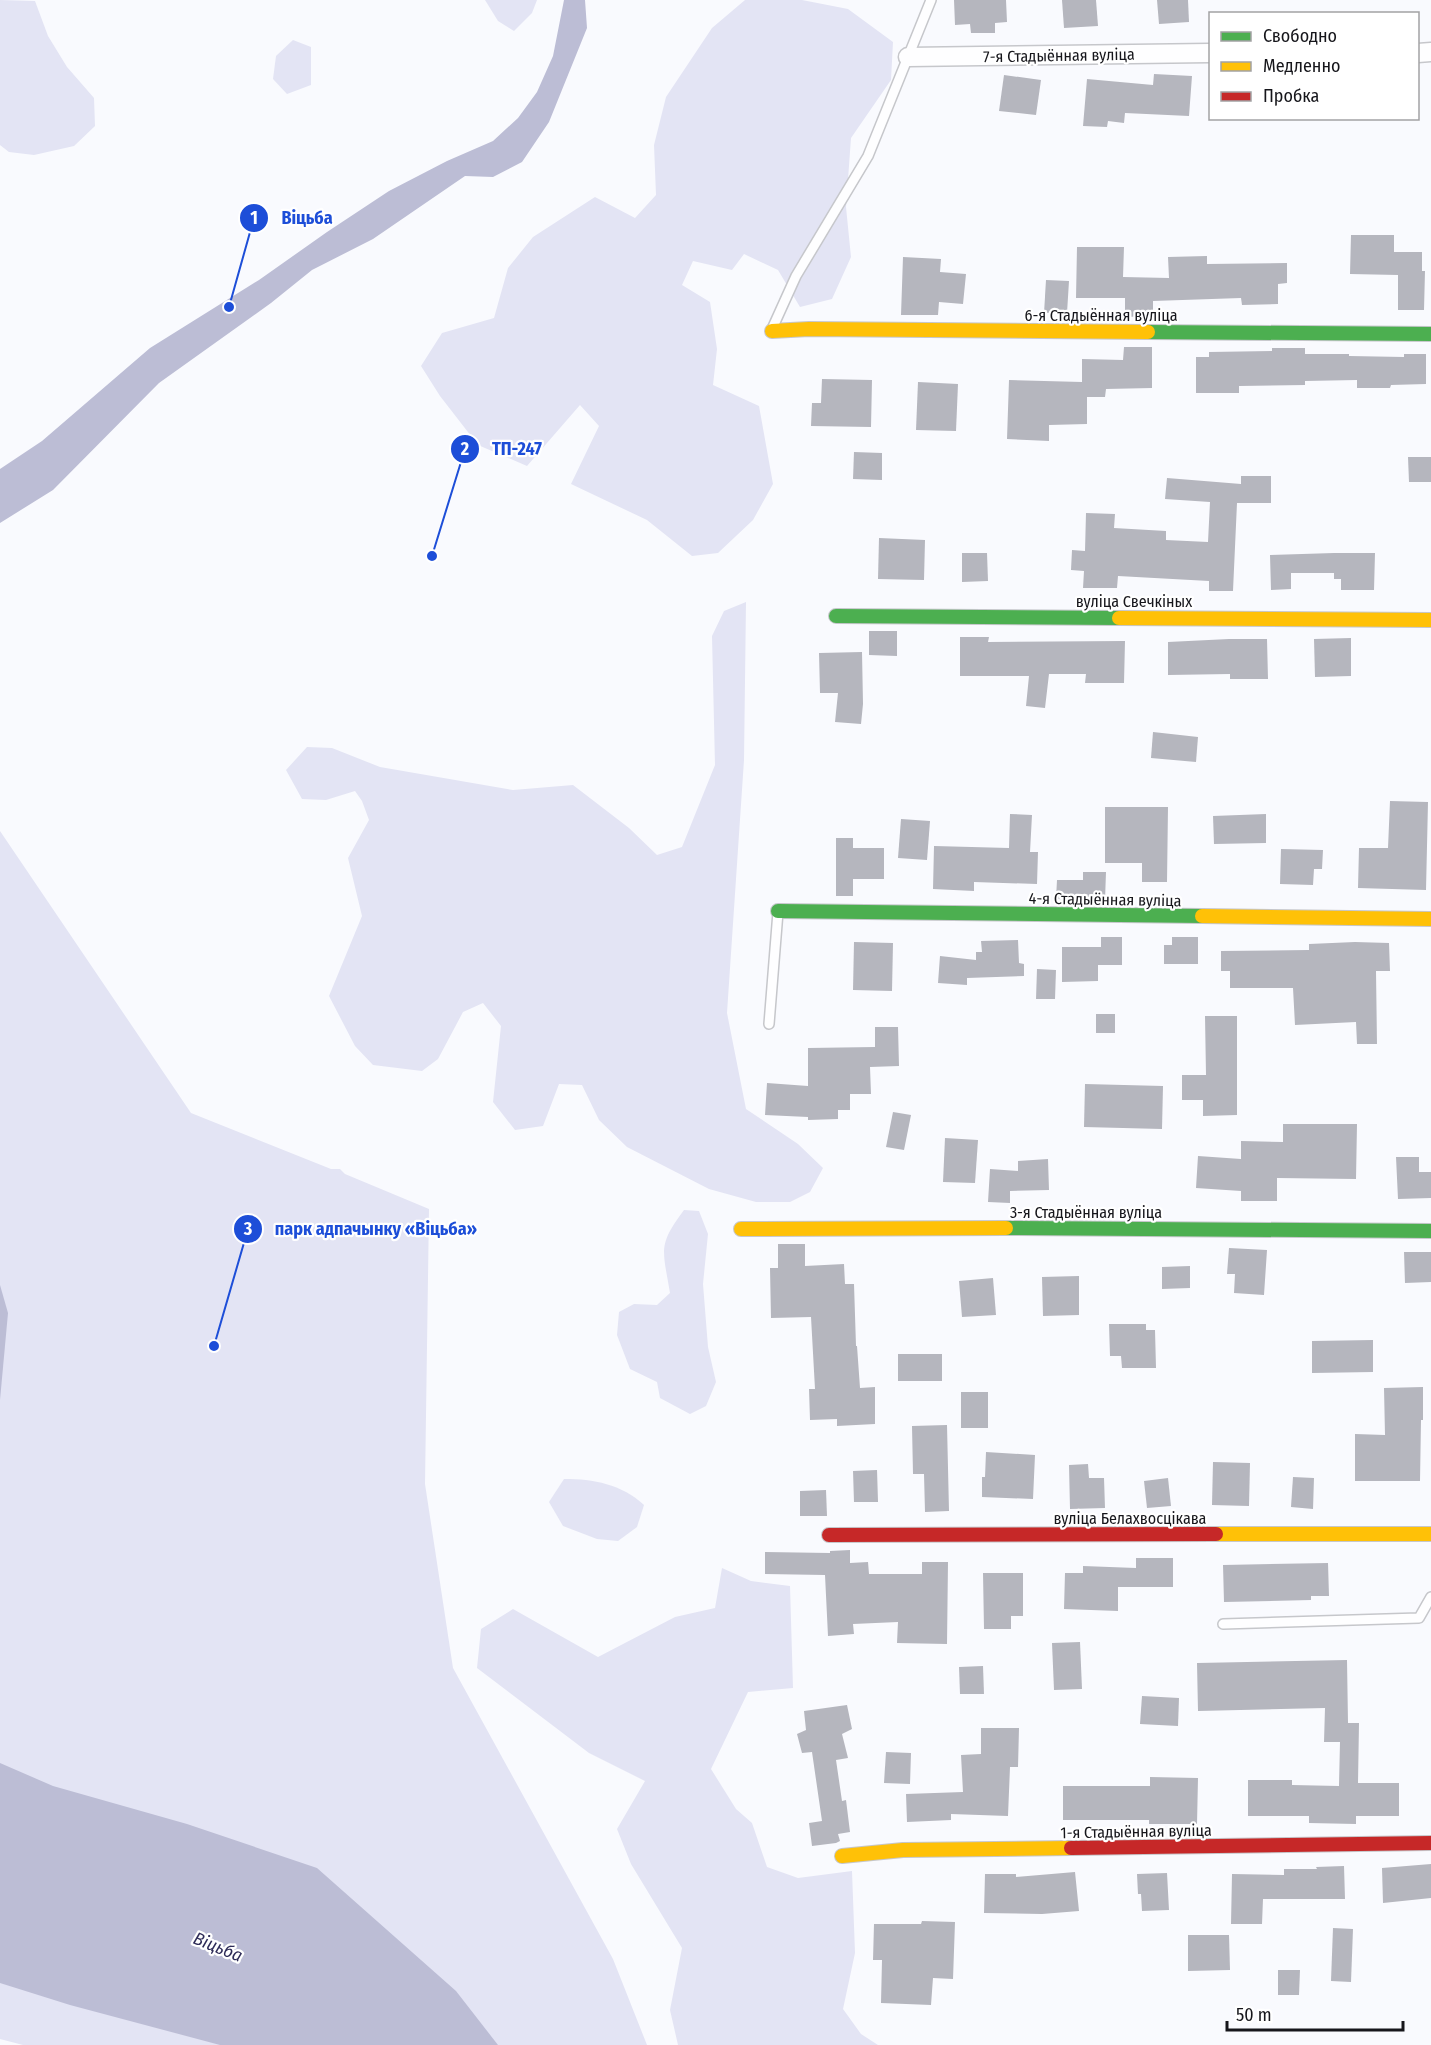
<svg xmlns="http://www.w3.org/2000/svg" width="1431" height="2045" viewBox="0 0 1431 2045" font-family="'Fira Sans Condensed',sans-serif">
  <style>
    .green { fill: #e3e4f4 }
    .water { fill: #bcbdd5 }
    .building { fill: #b5b6be }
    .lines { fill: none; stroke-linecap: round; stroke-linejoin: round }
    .lane-casing { stroke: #c6c7cb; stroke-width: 12 }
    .street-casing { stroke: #c6c7cb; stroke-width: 21 }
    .fast-casing { stroke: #c6c7cb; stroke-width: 16 }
    .slow-casing { stroke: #c6c7cb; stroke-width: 16 }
    .jam-casing { stroke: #c6c7cb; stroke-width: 16 }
    .lane { stroke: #fefeff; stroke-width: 9 }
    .street { stroke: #fefeff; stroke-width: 18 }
    .fast { stroke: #4caf50; stroke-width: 14 }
    .slow { stroke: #ffc107; stroke-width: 14 }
    .jam { stroke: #c62828; stroke-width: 14 }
    .labels { text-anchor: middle; stroke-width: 4.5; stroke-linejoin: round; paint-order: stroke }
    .street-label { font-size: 16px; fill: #16161b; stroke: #fff }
    .water-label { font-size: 18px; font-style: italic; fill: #2e2c58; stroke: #fff }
    .leader { fill: none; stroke: #1d4ed8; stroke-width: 2 }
    .callout-dot { fill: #1d4ed8; stroke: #fff; stroke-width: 2 }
    .mark-label { font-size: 18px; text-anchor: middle; font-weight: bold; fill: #fff }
    .callout-label { font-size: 18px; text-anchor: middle; font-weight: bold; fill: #1d4ed8; stroke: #fff; stroke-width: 4.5; stroke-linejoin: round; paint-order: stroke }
  </style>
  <rect width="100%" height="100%" fill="#f9fafe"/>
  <!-- green -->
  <g class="green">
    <path d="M0,0L35,1L48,36L67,67L94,98L95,126L74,146L34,155L9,152L0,145Z"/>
    <path d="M485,0H537L532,13L514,31L498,21Z"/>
    <path d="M745,0H802L848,9L893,42L891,80L851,138L846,207L851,257L832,299L800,307L778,270L744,254L732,270L693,261L682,285L710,302L717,349L713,385L759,406L773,484L753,520L718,553L692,556L647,520L571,484L599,426L580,405L527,466L478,445L440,396L421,366L442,333L494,318L508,268L533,237L595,197L635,218L656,195L654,145L666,97L712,28Z"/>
    <path d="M293,40L311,47V85L287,94L273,79L276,56Z"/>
    <path d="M746,602L744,760L727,1013L746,1109L798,1144L823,1168L810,1192L790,1202H756L709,1189L627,1147L599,1120L582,1085L559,1084L543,1126L515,1130L493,1102L501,1026L483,1003L463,1012L438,1059L422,1071L373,1065L355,1046L329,996L362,916L348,858L369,820L362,801L355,791L326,800L302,799L286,770L307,747L332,748L380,767L513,790L573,785L629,828L657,855L682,847L715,765L712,636L724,611Z"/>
    <path d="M0,831L191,1113L331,1169H340L345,1174L429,1209L425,1484L453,1668L613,1959L647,2045H23L0,2039Z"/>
    <path d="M684,1210L699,1211L708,1234L703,1284L708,1347L716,1382L706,1406L690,1414L660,1398L657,1382L630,1369L617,1335L619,1312L634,1304L657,1305L670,1293C663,1250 657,1246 684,1210Z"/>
    <path d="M564,1479C594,1479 621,1484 644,1505L637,1527L618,1541L597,1539L563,1526L549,1502Z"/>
    <path d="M722,1568L751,1581L790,1586L793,1688L748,1692L711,1769L736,1809L752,1823L767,1867L798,1878L852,1871L855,1953L843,2009L861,2034L878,2045H678L670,2010L682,1948L631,1864L617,1829L645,1781L589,1753L477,1668L481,1629L513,1609L598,1657L675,1617L715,1608Z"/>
  </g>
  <!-- water -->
  <g class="water">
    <path d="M564,0H585L587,28L549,122L522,162L493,177L465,176L373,239L312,270L271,303L159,383L53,490L0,523V469L42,441L150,348L259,280L327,232L389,191L447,161L493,141L518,118L537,92L553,56Z"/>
    <path d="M0,1285L8,1313L0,1400Z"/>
    <path d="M0,1763L53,1786L187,1824L317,1868L456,1991L498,2045H220L70,2005L0,1983Z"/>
  </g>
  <!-- building -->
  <g class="building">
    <path d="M954,0H1006L1007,22L995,23V33H971L970,24L955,25Z"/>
    <path d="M1062,0H1096L1098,26L1064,28Z"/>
    <path d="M1157,0H1188L1189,22L1159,24Z"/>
    <path d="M1154,74L1192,76L1189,116L1125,113L1124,123L1108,121L1107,127L1083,126L1087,79L1153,85Z"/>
    <path d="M1004,75L1041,80L1036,115L999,111Z"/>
    <path d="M1351,235H1394V252H1422V271H1425L1424,310H1398V275L1350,274Z"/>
    <path d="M1077,247H1124L1123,277L1169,278L1168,257L1207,256V264L1287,263V283L1278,284V304L1242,305L1241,298L1153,301V316L1125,317V298H1076Z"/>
    <path d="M903,257L941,259L940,272L966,274L963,304L939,302L938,315H901Z"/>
    <path d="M1046,280L1069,281L1067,313H1044Z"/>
    <path d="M1124,347H1152V388L1106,389L1105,397H1087V424L1049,425V441L1007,439L1009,380L1082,382V359L1123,360Z"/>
    <path d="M1272,348H1305V354H1349V356L1404,357V354H1426V384L1391,385L1390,388H1357V380L1305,381V385L1239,386V393H1196V357H1209V352L1272,351Z"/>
    <path d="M822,379L872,380L871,427L811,426L812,403H821Z"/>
    <path d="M918,382L958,384L956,431L916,430Z"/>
    <path d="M854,452L882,453V480L853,479Z"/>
    <path d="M1408,457H1431V482H1409Z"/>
    <path d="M1241,476H1271V503H1237L1233,591H1209V581L1118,576L1117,588H1083L1084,571L1071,570L1072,550L1085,551L1086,513L1115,514L1114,528L1166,531V540L1208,542L1210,502L1165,499L1167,478L1241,484Z"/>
    <path d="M879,538L925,540L924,580L878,579Z"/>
    <path d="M962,553H987L988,581L962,582Z"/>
    <path d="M1334,553H1375L1374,590H1341V579H1334V573H1291V589L1271,590L1270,555Z"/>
    <path d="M869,631H897V656L869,655Z"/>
    <path d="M960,637H989L988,642L1125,641L1124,683H1085L1086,674H1049L1045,708L1026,706L1029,676H960Z"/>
    <path d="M1351,638V676L1315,677L1314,639Z"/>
    <path d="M1229,639H1267L1268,679H1230V674L1168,675V642Z"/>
    <path d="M862,652L863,704L861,724L835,722L838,693H820L819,653Z"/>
    <path d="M1153,732L1198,737L1196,762L1151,758Z"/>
    <path d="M1390,801L1428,802L1426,890L1358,888L1359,848H1388Z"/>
    <path d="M1105,807H1168L1167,882H1142V863H1105Z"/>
    <path d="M1010,814L1032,815L1030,852H1038L1037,884L974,882V891L933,889L934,846L1009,848Z"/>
    <path d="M1266,814V843L1214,844L1213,816Z"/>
    <path d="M901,819L930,821L927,860L898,858Z"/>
    <path d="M836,838H853V848H884V879H853V896H836Z"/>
    <path d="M1281,849L1323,850L1322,869H1314L1313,885L1280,884Z"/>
    <path d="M1083,872H1106L1105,900L1056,899L1057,880H1083Z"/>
    <path d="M1101,937H1122V965H1098V981L1062,982V947H1101Z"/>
    <path d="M1172,937H1198V964H1164V945H1172Z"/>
    <path d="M1018,940L1019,963L1024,964V976L967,978V985L938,983L940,956L976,960V952H982L981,941Z"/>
    <path d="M854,942L893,943L892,991L853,990Z"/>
    <path d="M1355,942L1389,943L1390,971H1376L1377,1044H1357L1356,1022L1295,1025L1293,988H1230V971H1221V951L1309,950V944Z"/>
    <path d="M1037,969L1056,970L1055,999H1036Z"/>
    <rect x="1096" y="1014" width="19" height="19"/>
    <path d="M1205,1016H1237V1115L1203,1116V1100H1182V1075H1206Z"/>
    <path d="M875,1027H898L899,1066L870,1067L871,1094H850V1110H838V1119L808,1120V1117L765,1115L767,1083L808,1086V1048L875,1047Z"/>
    <path d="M1085,1084L1163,1086L1162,1129L1084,1127Z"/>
    <path d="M893,1112L911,1115L904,1150L886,1147Z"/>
    <path d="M1283,1124H1357L1356,1179L1277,1178V1201H1241V1191L1196,1188L1198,1156L1241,1159V1141L1283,1142Z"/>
    <path d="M945,1138L978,1140L975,1183L943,1182Z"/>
    <path d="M1396,1157H1419V1172H1431V1198L1398,1199Z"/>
    <path d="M1048,1159L1049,1190L1010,1191V1203L988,1202L990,1169L1018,1171V1161Z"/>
    <path d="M778,1244H805V1266L844,1264L845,1284H854L856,1346H857L860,1388L875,1387V1424L837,1426V1419L810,1420L809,1389H815L811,1317L771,1318L770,1268H778Z"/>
    <path d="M1229,1248L1267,1250L1264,1295L1234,1293L1235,1274H1227Z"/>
    <path d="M1404,1252H1431V1282L1405,1283Z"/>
    <path d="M1190,1266V1288L1162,1289V1267Z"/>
    <path d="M1079,1276V1315L1043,1316L1042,1277Z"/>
    <path d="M993,1278L996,1315L962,1317L959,1281Z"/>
    <path d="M1109,1324H1146V1330H1155L1156,1368H1122L1121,1356H1110Z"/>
    <path d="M1373,1340V1372L1312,1373V1341Z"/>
    <rect x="898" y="1354" width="44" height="27"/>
    <path d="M1423,1387V1420H1421L1420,1481H1355V1434L1385,1435L1384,1388Z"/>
    <rect x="961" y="1392" width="27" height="36"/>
    <path d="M947,1425L949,1511L925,1512L924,1474H913L912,1426Z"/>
    <path d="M986,1452L1035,1455L1033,1499L982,1497V1477H985Z"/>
    <path d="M1213,1462L1250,1463L1249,1506L1212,1505Z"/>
    <path d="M1088,1464L1089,1478H1104L1105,1508L1070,1509L1069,1465Z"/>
    <path d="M877,1470L878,1502H854L853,1471Z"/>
    <path d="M1293,1477L1314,1478L1313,1509L1291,1507Z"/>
    <path d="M1168,1478L1171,1506L1147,1508L1144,1481Z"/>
    <path d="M826,1490L827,1516H800V1491Z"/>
    <path d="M850,1550V1563L868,1562L869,1574H922V1562H948L947,1644L897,1643L898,1622L853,1624L854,1634L828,1636L825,1575L765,1574V1552L830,1553V1551Z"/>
    <path d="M1136,1558H1173V1587H1118V1611L1064,1609L1065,1573H1083V1566L1136,1568Z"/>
    <path d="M1328,1563L1329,1596H1311V1600L1224,1602L1223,1565Z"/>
    <path d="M983,1573H1023V1616H1011V1629H984Z"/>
    <path d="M1080,1642L1082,1689L1054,1690L1052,1643Z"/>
    <path d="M1347,1660L1348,1723H1359L1358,1783H1399V1816H1356V1824L1309,1823V1816H1248V1780H1292V1785L1339,1786L1340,1742H1324L1325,1708L1198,1711L1197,1663Z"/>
    <path d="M983,1666L984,1694H960L959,1667Z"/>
    <path d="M1142,1696L1179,1698L1178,1726L1140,1724Z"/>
    <path d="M847,1705L852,1729L842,1734L848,1758L836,1760L842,1801L846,1800L850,1832L838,1834L840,1841L836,1843L812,1846L809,1823L822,1821L812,1752L802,1753L797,1734L806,1730L804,1711Z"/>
    <path d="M981,1728H1019L1018,1767H1010L1008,1816L951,1814V1820L907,1822L906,1794L963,1792L961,1755L981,1754Z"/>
    <path d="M886,1752L911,1753L910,1784L884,1783Z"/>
    <path d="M1150,1777L1198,1778L1197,1824H1149V1820H1063V1786H1150Z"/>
    <path d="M1431,1864V1898L1383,1903L1382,1868Z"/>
    <path d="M1344,1866L1345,1899H1263L1262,1924H1231L1232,1874L1284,1875V1869H1317L1316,1867Z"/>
    <path d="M1075,1872L1079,1911L1042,1914L984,1913L985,1874H1016V1877Z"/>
    <path d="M1167,1873L1169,1910L1142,1911L1141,1894H1138L1137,1874Z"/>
    <path d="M922,1921L955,1922L953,1979L933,1978L931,2005L881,2003L882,1960H873L874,1924H921Z"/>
    <path d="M1333,1928L1353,1929L1351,1982L1331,1981Z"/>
    <path d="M1188,1935H1229L1230,1970L1188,1971Z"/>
    <path d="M1278,1970H1300L1299,1995H1278Z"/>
  </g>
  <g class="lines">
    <defs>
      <g id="lane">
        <path d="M772,329L796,276L868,156L931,0"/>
        <path d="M769,1024L778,912"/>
        <path d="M1223,1624L1419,1618L1431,1597"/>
      </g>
      <g id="street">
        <path d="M1418,53L1431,52"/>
        <path d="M908,57L1210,53"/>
      </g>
      <g id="fast">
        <path d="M1148,332L1431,334"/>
        <path d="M836,616L1119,618"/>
        <path d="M778,911L1202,916"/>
        <path d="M1006,1228L1431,1231"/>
      </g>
      <g id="slow">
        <path d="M772,331L809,329L1148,332"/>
        <path d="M1119,618L1431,620"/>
        <path d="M1202,916L1431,919"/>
        <path d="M741,1229L1006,1228"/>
        <path d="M1216,1534H1431"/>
        <path d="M842,1856L903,1850L1071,1848"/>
      </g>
      <g id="jam">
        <path d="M829,1535L1216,1534"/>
        <path d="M1071,1848L1431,1843"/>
      </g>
    </defs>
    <!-- lane casing -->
    <use href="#lane" class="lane-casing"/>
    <!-- street casing -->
    <use href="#street" class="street-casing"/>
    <!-- fast casing -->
    <use href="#fast" class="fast-casing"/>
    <!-- slow casing -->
    <use href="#slow" class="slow-casing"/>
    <!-- jam casing -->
    <use href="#jam" class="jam-casing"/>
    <!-- lane -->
    <use href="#lane" class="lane"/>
    <!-- street -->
    <use href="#street" class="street"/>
    <!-- fast -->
    <use href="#fast" class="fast"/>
    <!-- slow -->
    <use href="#slow" class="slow"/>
    <!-- jam -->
    <use href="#jam" class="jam"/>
  </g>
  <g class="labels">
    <!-- street labels -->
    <g class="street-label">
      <text transform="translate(1059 55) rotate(-1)" y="6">7-я Стадыённая вуліца</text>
      <text x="1101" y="321">6-я Стадыённая вуліца</text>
      <text x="1134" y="607">вуліца Свечкіных</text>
      <text transform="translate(1105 899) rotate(1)" y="6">4-я Стадыённая вуліца</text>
      <text x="1086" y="1218">3-я Стадыённая вуліца</text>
      <text x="1130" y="1524">вуліца Белахвосцікава</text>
      <text transform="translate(1136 1831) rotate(-1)" y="6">1-я Стадыённая вуліца</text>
    </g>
    <!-- water labels -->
    <g class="water-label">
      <text transform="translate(218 1947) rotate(22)" y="6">Віцьба</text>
    </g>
  </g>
  <!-- callouts -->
  <path class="leader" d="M229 307L254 218M432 556L465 449M214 1346L248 1229"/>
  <g class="callout-dot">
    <circle cx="229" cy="307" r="6"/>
    <circle cx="432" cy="556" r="6"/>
    <circle cx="214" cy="1346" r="6"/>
    <circle cx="254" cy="218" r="15"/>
    <circle cx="465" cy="449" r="15"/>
    <circle cx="248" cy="1229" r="15"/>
  </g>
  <g class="mark-label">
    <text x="254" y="224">1</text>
    <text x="465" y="455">2</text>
    <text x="248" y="1235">3</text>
  </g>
  <g class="callout-label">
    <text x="307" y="224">Віцьба</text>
    <text x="517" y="455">ТП-247</text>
    <text x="376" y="1235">парк адпачынку «Віцьба»</text>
  </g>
  <!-- legend -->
  <rect x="1209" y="12" width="210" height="108" fill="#ffffff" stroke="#a2a2a4" stroke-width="1.5"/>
  <rect x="1221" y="32" width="30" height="9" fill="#4caf50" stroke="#a2a2a4" stroke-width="1.5"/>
  <text x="1263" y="42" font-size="18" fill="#16161b">Свободно</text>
  <rect x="1221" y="62" width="30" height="9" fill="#ffc107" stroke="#a2a2a4" stroke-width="1.5"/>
  <text x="1263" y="72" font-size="18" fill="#16161b">Медленно</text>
  <rect x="1221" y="92" width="30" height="9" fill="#c62828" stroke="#a2a2a4" stroke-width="1.5"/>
  <text x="1263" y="102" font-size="18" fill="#16161b">Пробка</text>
  <!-- scale -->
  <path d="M1227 2021v9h176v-9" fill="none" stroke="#16161b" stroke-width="3"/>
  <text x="1236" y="2021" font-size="18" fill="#16161b" stroke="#ffffff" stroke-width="4.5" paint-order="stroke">50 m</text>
</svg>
